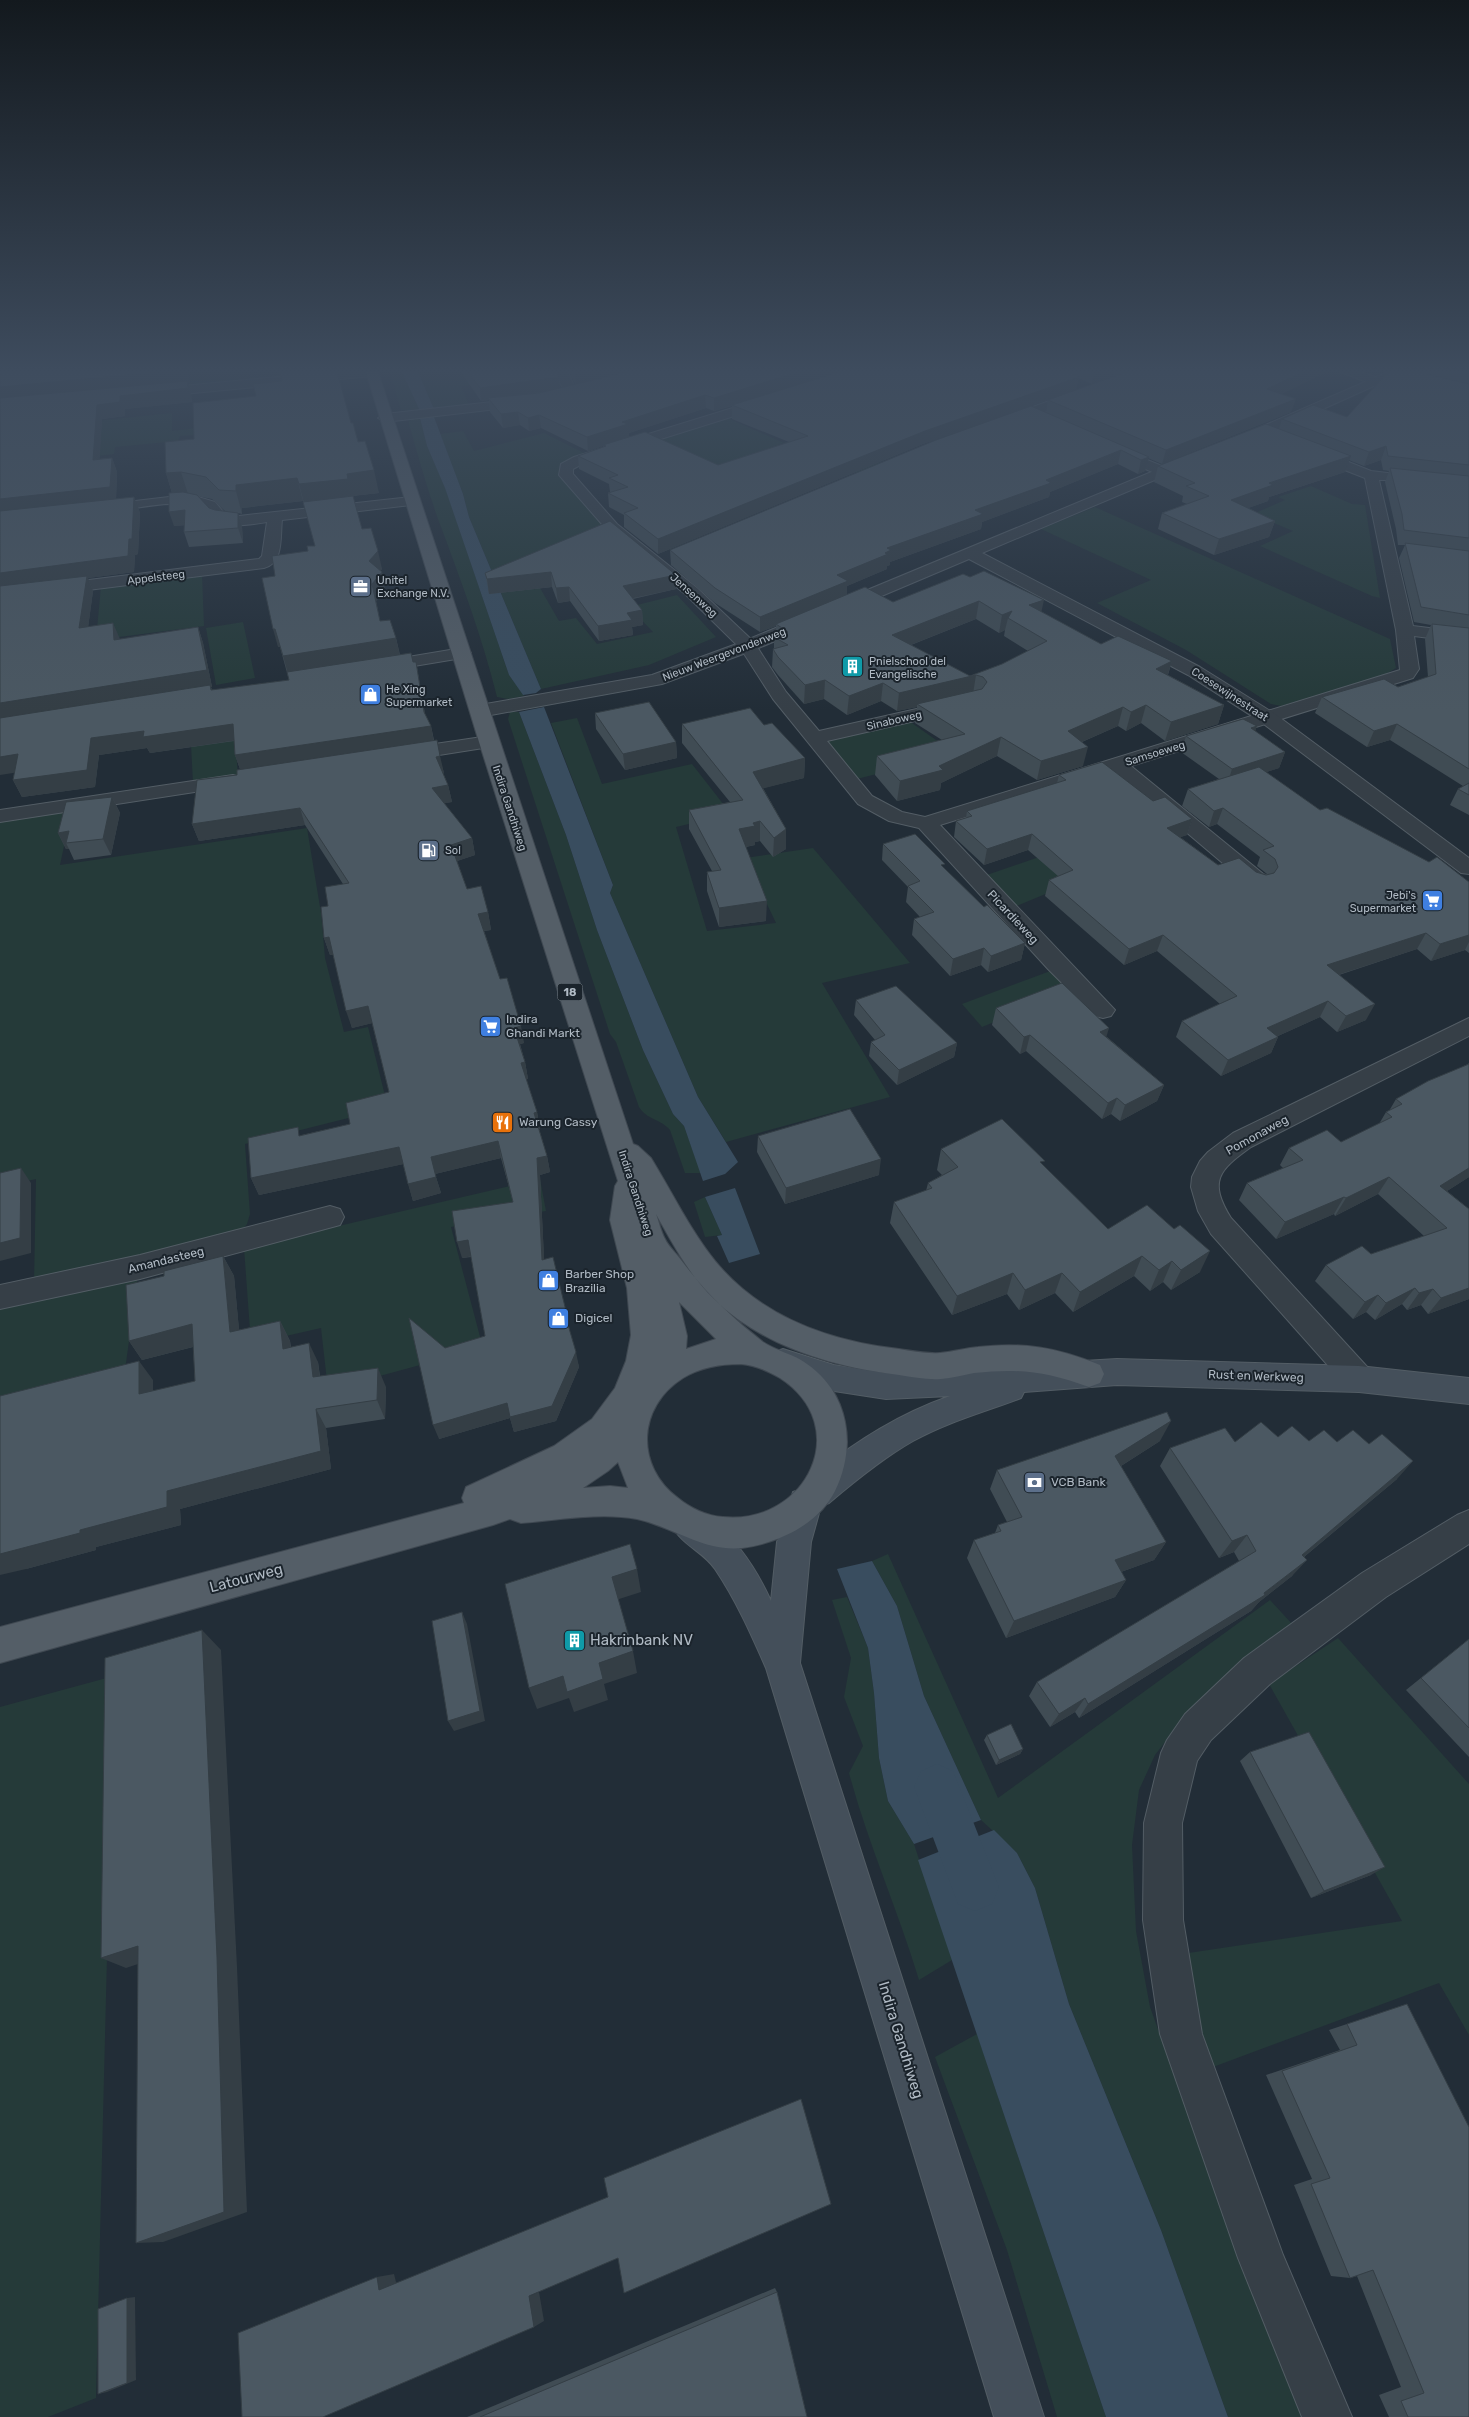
<svg xmlns="http://www.w3.org/2000/svg" width="1469" height="2417" viewBox="0 0 1469 2417" font-family="Rubik,sans-serif">
  <style>
    .green { fill: #253a39 }
    .water { fill: #394d5f }
    .lines { fill: none; stroke-linecap: round; stroke-linejoin: round }
    .canal { fill: #394d5f; fill-rule: evenodd }
    .minor-casing { stroke: #535d65; stroke-width: 2 }
    .tertiary-casing { stroke: #535d65; stroke-width: 2 }
    .secondary-casing { stroke: #535d65; stroke-width: 2 }
    .primary-casing { stroke: #3f4851; stroke-width: 2 }
    .minor { fill: #363f47; fill-rule: evenodd }
    .tertiary { fill: #363f47; fill-rule: evenodd }
    .secondary { fill: #444f5a; fill-rule: evenodd }
    .primary { fill: #545e67; fill-rule: evenodd }
    .wall { fill: #404c54; fill-rule: evenodd }
    .shaded-wall { fill: #343e45 }
    .building { fill: #4b5862; stroke: #343e45; fill-rule: evenodd }
    .labels { text-anchor: middle; stroke-width: 4; stroke-linejoin: round; paint-order: stroke }
    .far-street-label { font-size: 11px; fill: #b0bac4; stroke: #1b242c }
    .far-poi-label { font-size: 11px; fill: #b0bac4; stroke: #1b242c; text-anchor: start }
    .shield { fill: #1b242c; stroke: #838d96; stroke-width: 1 }
    .shield-label { font-size: 11px; font-weight: bold; fill: #b0bac4 }
    .street-label { font-size: 12px; fill: #b0bac4; stroke: #1b242c }
    .poi-label { font-size: 12px; fill: #b0bac4; stroke: #1b242c; text-anchor: start }
    .near-street-label { font-size: 15px; fill: #b0bac4; stroke: #1b242c }
    .near-poi-label { font-size: 15px; fill: #b0bac4; stroke: #1b242c; text-anchor: start }
  </style>
  <rect width="100%" height="100%" fill="#222d37"/>
  <!-- green -->
  <g class="green">
    <path d="M157,372H346L153,391Z"/>
    <path d="M390,372H402L420,411L401,410Z"/>
    <path d="M418,372H519L521,378L461,386L469,406L434,409Z"/>
    <path d="M172,413V431L197,428V435L180,436L178,441L115,447L114,454L0,467V431Z"/>
    <path d="M725,417L784,443L810,433L884,464L859,474L784,443L705,471L643,443Z"/>
    <path d="M415,418H420L427,446L445,487L509,675L524,696L508,699L497,697C482,636 460,578 438,519C427,488 418,456 409,424V421Z"/>
    <path d="M463,431L474,451L544,433L588,455L563,464L560,470L583,504L640,566L528,567L559,621L576,618L597,644L653,632L629,607L677,595L716,637L649,665L541,689L469,517L463,494L440,434Z"/>
    <path d="M1311,486L1352,504L1365,505L1380,598L1372,596L1260,546L1293,531L1253,514L1285,500L1278,497Z"/>
    <path d="M1095,507L1390,639L1396,668L1386,674L1281,706L1271,704L1186,650L1097,603L1151,580L1041,529Z"/>
    <path d="M202,574L204,626L96,640L101,586Z"/>
    <path d="M243,622L255,678L216,685L206,628Z"/>
    <path d="M232,700L238,776L193,783L189,707Z"/>
    <path d="M510,712H519L566,835L597,930L643,1050L673,1114L684,1126L701,1173H685L670,1130C661,1119 647,1120 639,1107L616,1042L610,1034L508,719Z"/>
    <path d="M577,718L602,784L692,764L731,814L676,827L707,931L776,923L745,858L813,848L910,963L822,983L890,1097L726,1142L698,1097L610,893L613,885L551,723Z"/>
    <path d="M909,721L956,754L845,782L817,742Z"/>
    <path d="M72,809L60,865L307,828L321,913L325,958L344,1032L368,1027L388,1108L245,1144L250,1214L247,1224L239,1234L34,1283L36,1179L0,1187V820Z"/>
    <path d="M1074,845L1103,870L1007,910L975,879Z"/>
    <path d="M1053,970L1073,990L982,1027L962,1004Z"/>
    <path d="M540,1179L546,1211L451,1227L483,1348L328,1390L321,1328L251,1344L244,1248Z"/>
    <path d="M705,1197L722,1235L705,1237L694,1202Z"/>
    <path d="M138,1275L123,1385L0,1416V1304Z"/>
    <path d="M888,1554L998,1798L1270,1600L1294,1626L1186,1715L1155,1755L1139,1790L1132,1845L1136,1931L1150,2007L1181,2093L1307,2417H1228L1161,2230L1069,2004L1035,1888L1017,1853L981,1820L924,1696L897,1606L872,1561Z"/>
    <path d="M847,1597L868,1648L874,1693L879,1758L888,1801L914,1844L952,1960L919,1980C898,1910 868,1844 849,1773L863,1746L844,1697L851,1658L832,1600Z"/>
    <path d="M1338,1638L1469,1784V2035L1439,1983L1205,2070L1175,1955L1402,1921L1269,1684Z"/>
    <path d="M114,1676L96,2398L48,2417H0V1707Z"/>
    <path d="M977,2034L1106,2417H1057L1007,2250L935,2057Z"/>
  </g>
  <!-- water -->
  <g class="water">
    <path d="M402,372H418L434,409L420,411Z"/>
    <path d="M434,417L463,494L469,517L541,689L536,693L523,695L509,675L445,488L427,446L420,418Z"/>
    <path d="M544,707L613,885L610,893L698,1097L738,1162L725,1174L703,1181L684,1126L673,1114L643,1050L597,930L566,835L519,712Z"/>
    <path d="M735,1188L760,1254L729,1263L717,1236L722,1235L705,1197Z"/>
    <path d="M872,1561L897,1606L924,1696L981,1820L914,1844L888,1801L879,1758L874,1693L868,1648L837,1569Z"/>
    <path d="M994,1830L1017,1853L1035,1888L1069,2004L1161,2230L1228,2417H1106L918,1860Z"/>
  </g>
  <g class="lines">
    <!-- canal -->
    <path class="canal" d="M937,1764L953,1771L999,1887L992,1904L975,1911L958,1904L914,1787L921,1771Z"/>
    <defs>
      <g id="minor">
        <path d="M331,372H378L372,376L152,397L146,393L152,389Z"/>
        <path d="M556,372H568L577,394L576,397H566Z"/>
        <path d="M1341,372H1360L1381,379L1383,382L1377,386Z"/>
        <path d="M1083,389L1089,393L1088,396L1009,425L1004,426L997,422L999,419Z"/>
        <path d="M768,397L774,401L773,404L584,463L573,469V474L617,524L697,588L754,642L786,692L819,731L952,701L959,703L961,707L959,711L827,741L872,796L902,812L925,817L1400,670L1396,630L1365,478L1309,456L1307,453L1309,450H1319L1371,471L1396,474L1398,477L1396,480H1379L1413,626L1469,633V643L1414,636L1419,669L1413,678L1131,766L1267,877L1270,882L1267,887L1259,889L1251,887L1114,771L940,825L1115,1010L1111,1016L1103,1018L1095,1016L1048,969L919,828L889,821L858,804L773,699L741,649L685,594L607,530L559,475L561,464L574,457Z"/>
        <path d="M527,398L533,402L532,405L385,422L378,418L385,414Z"/>
        <path d="M1113,446L1167,468L1169,471L1162,475L1157,474L1108,453L1106,450L1108,447Z"/>
        <path d="M195,496L215,502L225,514L239,516L411,497L418,501L411,505L282,520C280,537 284,563 264,568L0,601V591L259,559L262,556L267,522C255,524 223,529 214,520C208,514 207,507 197,505C167,500 131,510 101,513L94,509L101,505L169,497Z"/>
        <path d="M462,648L468,649L471,653L468,657L378,672L372,671L369,667L372,663Z"/>
        <path d="M489,736L496,738L499,742L496,746L401,761L394,759L391,755L394,751L401,749Z"/>
        <path d="M233,775L240,777L243,781L240,785L0,822V810Z"/>
        <path d="M1469,1018V1036L1251,1147C1219,1170 1208,1181 1231,1218L1370,1370L1374,1379L1370,1388L1359,1392L1348,1388L1211,1234L1198,1211L1191,1187L1192,1177L1200,1161L1208,1152L1233,1133Z"/>
        <path d="M330,1206L340,1209L344,1217L340,1225L140,1279L0,1309V1285L140,1255Z"/>
        <path d="M1469,1510V1544L1386,1597L1270,1684L1211,1740L1197,1761L1182,1823L1183,1920L1202,2034L1283,2255L1352,2417H1302L1238,2258L1160,2034L1143,1920L1144,1823L1161,1753L1167,1740L1185,1714L1244,1658L1362,1573L1457,1515Z"/>
      </g>
      <g id="tertiary">
        <path d="M1388,372H1405L1243,445L1238,446L1231,442L1233,439Z"/>
        <path d="M1190,456L1195,457L1197,460L1195,463L982,553L1200,667L1275,714L1469,858V874L1461,873L1261,722L1188,675L969,559L754,650L662,684L480,717L473,715L471,711L473,707L480,705L652,675L742,642Z"/>
      </g>
      <path id="secondary" d="M783,1349L834,1365L886,1373L1117,1359L1359,1366L1469,1378V1404L1359,1392L1117,1385L1024,1392L1021,1398C984,1412 947,1422 913,1441C883,1458 855,1481 829,1503L821,1506L811,1542L800,1663L1044,2417H994L766,1668C751,1634 736,1600 715,1569C703,1551 681,1545 672,1525L677,1514L689,1509C729,1525 754,1564 771,1601L777,1542L793,1492L802,1489L805,1481L816,1473C858,1440 899,1414 950,1396L886,1399L834,1391L772,1371L768,1362L772,1353Z"/>
      <path id="primary" d="M366,372H378L633,1144L638,1146L651,1158C672,1192 690,1230 715,1261C761,1317 829,1341 899,1349C912,1351 926,1354 940,1353C953,1352 965,1348 978,1347C1024,1342 1056,1347 1100,1365L1104,1374L1100,1383L1089,1387C1046,1372 1021,1368 974,1373C963,1375 952,1378 941,1379C927,1380 913,1377 899,1375C833,1367 762,1346 714,1299C689,1275 673,1244 656,1214C659,1222 661,1232 665,1239C668,1246 676,1253 681,1260C705,1292 731,1317 763,1342C776,1351 794,1354 807,1364C849,1393 857,1447 835,1491C818,1525 778,1543 742,1548C704,1552 673,1527 637,1519C600,1512 559,1520 521,1523L510,1519L493,1525L0,1663V1627L464,1503L462,1498L466,1487L554,1446L592,1419L615,1388L626,1361L631,1335L627,1288L610,1220L615,1186L618,1181L479,742ZM679,1302L716,1339L686,1349L687,1336ZM741,1364C755,1365 768,1371 780,1378C855,1427 806,1525 723,1517C707,1516 690,1508 678,1498C635,1466 637,1407 683,1378C701,1367 720,1364 741,1364ZM618,1462L628,1488L610,1486L583,1488L608,1471Z"/>
    </defs>
    <!-- minor casing -->
    <use href="#minor" class="minor-casing"/>
    <!-- tertiary casing -->
    <use href="#tertiary" class="tertiary-casing"/>
    <!-- secondary casing -->
    <use href="#secondary" class="secondary-casing"/>
    <!-- primary casing -->
    <use href="#primary" class="primary-casing"/>
    <!-- minor -->
    <use href="#minor" class="minor"/>
    <!-- tertiary -->
    <use href="#tertiary" class="tertiary"/>
    <!-- secondary -->
    <use href="#secondary" class="secondary"/>
    <!-- primary -->
    <use href="#primary" class="primary"/>
  </g>
  <!-- wall -->
  <g class="wall">
    <path d="M0,372H188L190,383H188L191,395L192,402L125,409V416L102,419L99,459L112,458L117,472L116,499L140,512L138,554L135,555L134,572L88,578L93,591L88,627L120,640L198,627L203,643L212,687H211L212,690L289,680L280,647H278L275,576L315,546L303,501L242,508V514L238,513L242,527L243,543L189,547L184,532L185,525L174,526L172,493L166,473L351,423L379,493L352,496L362,529L382,569L380,571L382,572L385,590L376,601L380,621L396,638L400,655L413,662H416L425,714L431,726L434,740L444,773H443L448,785L452,802L444,803L472,838L475,855L457,861L467,889L488,912L491,930L484,931L500,979L524,1043L520,1044L525,1062L528,1079H526L537,1112L540,1129H539L547,1156L550,1172L540,1175L544,1259L566,1311L568,1327L579,1367L556,1421L514,1432L510,1418L439,1439L445,1348L485,1336L471,1257L462,1258L513,1202L501,1158L435,1174L441,1193L413,1201L403,1164L259,1195L251,1178L302,1135L350,1124L389,1092L372,1023L352,1028L333,955H330L324,938L328,906L343,884L305,825L199,841L192,824L237,775L240,769L235,755L234,741L150,753L147,748L99,755L95,787L22,797L13,780L15,773ZM197,496L212,499L225,511L215,510L209,508Z"/>
    <path d="M461,372H558L560,388L575,384L570,372H1328L1322,374L1281,394L1291,412L1162,464L1148,458L1145,471L1138,474L1118,464L1050,492L1049,497L982,522L981,529L890,562V565L887,566V569L847,586V595L893,602L963,574L1041,612L1101,644L1172,661L1168,675L1224,705L1218,724L1165,741L1141,723L1126,731L1118,726L1082,742L1083,766L1037,780L997,756L941,783L940,790L897,801L875,775L877,756L942,740L915,723L917,707L897,711L881,701L847,715L824,699L804,704L778,675L772,667L773,649H774V637L776,636V626L760,632L715,603L671,565L670,550L1046,413L1048,400L1115,376H1113L1092,384L1078,378L1076,390L923,444L658,554L624,527V515L609,507L608,493L611,492H610L609,484L579,469L578,456L603,447V446L588,451L541,428L529,431L520,425L503,428L490,412L489,400L481,401ZM732,406V419L789,442L718,465L629,437V433L706,408L714,411ZM976,619L999,633L1005,630L1004,636L1028,651L1002,664L970,676L911,645Z"/>
    <path d="M1388,372H1469V815L1450,805L1458,789L1463,786L1390,740L1367,747L1315,713L1322,697L1398,687L1428,677L1425,639L1431,625L1414,622L1399,558L1405,545H1398L1396,529L1385,482L1389,471L1383,470L1381,460L1364,466L1349,460L1345,472L1269,497L1268,501L1248,508L1275,521L1269,537L1214,555L1158,529L1162,513L1187,504L1182,502L1183,496L1154,482L1158,466L1279,429L1282,419L1347,417Z"/>
    <path d="M485,573L676,575V589L633,599L642,610L643,625L632,627L633,635L599,641L570,601L558,603L552,587L489,594Z"/>
    <path d="M595,713L676,742L677,758L625,770L596,729Z"/>
    <path d="M682,724L764,725L805,758L804,778L763,788L786,829V849L773,857L760,841L755,842V845L746,847L766,921L719,927L707,891V872L712,871L689,829V810L730,802L682,743Z"/>
    <path d="M1257,726L1255,731L1285,752L1279,768L1266,772L1320,810L1469,882V953L1465,950L1431,961L1417,949L1339,975L1366,1020L1337,1032L1320,1017L1278,1036V1037L1271,1053L1221,1076L1176,1037L1182,1021L1220,1004L1157,951L1124,965L1045,896L1049,880L1058,876L1028,850L984,865L954,837L956,821L966,818L967,811L1057,783L1059,775L1153,801L1192,819L1187,835L1180,837L1218,865L1267,874L1257,866L1260,857L1217,824L1209,827L1182,806L1188,789L1219,779L1181,752L1186,736Z"/>
    <path d="M112,797L120,813L111,855L74,860L69,849H66L58,833Z"/>
    <path d="M883,844L944,868L984,907L1025,943L1021,960L988,972L981,965L950,976L912,935L914,919L920,917L906,902L908,887L882,860Z"/>
    <path d="M856,1000L957,1043L954,1057L897,1085L869,1056L871,1042L875,1040L854,1015Z"/>
    <path d="M996,1008L1107,1037L1164,1085L1157,1101L1120,1121L1111,1114L1102,1119L1026,1051L1020,1054L992,1025Z"/>
    <path d="M1469,1063V1177L1447,1191L1469,1209V1299L1428,1314L1421,1305L1407,1310L1402,1304L1375,1320L1366,1312L1353,1319L1315,1281L1326,1265L1371,1254L1424,1236L1378,1194L1335,1216L1334,1214L1276,1239L1239,1200L1247,1183L1283,1168L1280,1165L1289,1148L1341,1142L1379,1124L1386,1112L1389,1111L1396,1099L1468,1064Z"/>
    <path d="M758,1136L879,1175L785,1204L757,1152Z"/>
    <path d="M941,1149L1043,1166L1108,1229L1200,1272L1171,1290L1163,1282L1150,1291L1134,1276L1073,1312L1055,1293L1019,1310L1007,1294L952,1315L890,1223L894,1202L926,1191L928,1183L942,1175L937,1170Z"/>
    <path d="M223,1256L234,1276L239,1330L280,1321L290,1341L291,1347L318,1362L320,1376L386,1387L385,1419L326,1428L331,1469L180,1509L181,1525L96,1547V1550L26,1569L153,1380V1391L195,1381L193,1347L142,1360L129,1341L164,1276Z"/>
    <path d="M1278,1437L1309,1441L1337,1442L1397,1479L1304,1557L1292,1576L1259,1602L1251,1611L1079,1718L1075,1712L1050,1727L1029,1696L1037,1682L1239,1561L1234,1552L1219,1558L1160,1466L1170,1448Z"/>
    <path d="M1160,1441L1121,1466L1166,1542L1154,1560L1121,1572L1126,1580L1115,1597L1006,1638L967,1558L974,1540L995,1533L998,1525L1007,1522L990,1489L997,1470Z"/>
    <path d="M1469,1639V1757L1406,1690Z"/>
    <path d="M987,1735L1023,1749L1020,1754L996,1765L984,1740Z"/>
    <path d="M1250,1752L1371,1875L1311,1898L1240,1761Z"/>
    <path d="M1407,2004L1469,2417H1389L1379,2395L1401,2387L1357,2276L1350,2278L1331,2276L1294,2185L1312,2179L1266,2075L1340,2050L1329,2030Z"/>
    <path d="M775,2288L777,2292L807,2417H467Z"/>
  </g>
  <!-- shaded-wall -->
  <g class="shaded-wall">
    <path d="M159,372H188L190,383H188L191,395L192,402L125,409V416L102,419L99,474L0,402V387Z"/>
    <path d="M577,372H631L576,386L575,373Z"/>
    <path d="M798,372H839L714,411V398Z"/>
    <path d="M1094,372H1114L1113,376L1092,384Z"/>
    <path d="M1303,372H1328L1322,374L1264,403L1267,389Z"/>
    <path d="M559,377L560,390L488,398L489,400L481,401L480,388Z"/>
    <path d="M1079,377L1076,390L923,444L658,554V539L925,431Z"/>
    <path d="M705,395L706,408L629,433V438L603,445V446L588,451L587,437L622,422Z"/>
    <path d="M1296,399L1291,412L1162,464L1166,450Z"/>
    <path d="M518,412L520,425L503,428L501,414Z"/>
    <path d="M539,415L541,428L529,431L528,418Z"/>
    <path d="M1386,446L1381,460L1364,466L1369,452Z"/>
    <path d="M1121,450L1118,464L1050,492L1049,497L982,522L981,529L890,562V565L887,566V569L847,586V596L776,624V626L760,632V617L887,548L1046,480Z"/>
    <path d="M1351,456L1345,472L1269,497L1268,501L1226,516L1231,500L1269,483Z"/>
    <path d="M1149,457L1145,471L1138,474L1141,460Z"/>
    <path d="M112,458L117,472L116,501L0,515V499Z"/>
    <path d="M374,470L379,493L352,496L353,501L305,507L299,484L347,474Z"/>
    <path d="M181,472L188,494L173,496L166,473Z"/>
    <path d="M297,478L303,501L242,508V514L236,491V485Z"/>
    <path d="M134,497L140,512L138,554L135,555L134,572L88,578L93,591L86,644L0,589V573L129,539Z"/>
    <path d="M185,510L190,525L174,526L169,512Z"/>
    <path d="M238,513L242,527L243,543L238,528Z"/>
    <path d="M1275,521L1269,537L1214,555L1219,539Z"/>
    <path d="M378,551L382,569L372,578L369,561Z"/>
    <path d="M382,572L385,590L376,601L372,584Z"/>
    <path d="M551,572L552,587L489,594L487,579Z"/>
    <path d="M676,575V589L624,600L623,586Z"/>
    <path d="M569,587L570,601L558,603L556,588Z"/>
    <path d="M1044,600L1040,618L1029,605Z"/>
    <path d="M979,601L976,619L890,653L892,635Z"/>
    <path d="M642,610L643,625L632,627L633,635L599,641L598,626L627,613Z"/>
    <path d="M1012,611L1008,618L1005,630L999,633L1002,615Z"/>
    <path d="M113,623L120,639L121,657L114,640Z"/>
    <path d="M198,627L203,643L212,687H211L215,701L0,721V703Z"/>
    <path d="M273,629H275L281,647H278Z"/>
    <path d="M396,638L400,656L288,674L283,656Z"/>
    <path d="M1172,661L1166,680L1156,669Z"/>
    <path d="M416,662L427,726H431L434,742L241,772L235,755L424,712Z"/>
    <path d="M976,675L973,694L917,704V707L897,711L899,693Z"/>
    <path d="M825,680L824,699L804,704L805,685Z"/>
    <path d="M883,683L881,701L847,715L849,696Z"/>
    <path d="M1146,705L1141,723L1126,731L1131,712Z"/>
    <path d="M1224,705L1218,724L1165,741L1171,722Z"/>
    <path d="M1123,707L1118,726L1063,750L1068,731Z"/>
    <path d="M233,724L238,740L150,753L147,748L99,755L95,787L22,797L13,780L91,738L144,731Z"/>
    <path d="M1397,724L1390,740L1367,747L1374,731Z"/>
    <path d="M1257,726L1251,742V728Z"/>
    <path d="M1001,737L997,756L941,783L940,790L897,801L900,781L939,766Z"/>
    <path d="M676,742L677,758L625,770L623,754Z"/>
    <path d="M1088,747L1083,766L1037,780L1041,761Z"/>
    <path d="M1285,752L1279,768L1227,785L1232,769Z"/>
    <path d="M18,754L26,771L0,775V757Z"/>
    <path d="M440,756L444,773L439,774L436,757Z"/>
    <path d="M805,758L804,778L753,791V772Z"/>
    <path d="M448,785L452,802L436,805L432,788Z"/>
    <path d="M112,797L120,813L111,855L103,839Z"/>
    <path d="M300,808L305,825L199,841L192,824Z"/>
    <path d="M1223,808L1217,824L1209,827L1214,811Z"/>
    <path d="M1192,819L1187,835L1161,844L1167,828Z"/>
    <path d="M760,821V841L755,842V845L739,848V829L753,823Z"/>
    <path d="M786,829V849L773,857L774,838Z"/>
    <path d="M69,831L66,843L69,849H66L58,833Z"/>
    <path d="M1032,834L1028,850L984,865L987,849Z"/>
    <path d="M472,838L475,855L454,862L451,845Z"/>
    <path d="M767,901L766,921L719,927V908Z"/>
    <path d="M488,912L491,930L481,931L478,914Z"/>
    <path d="M1426,933L1417,949L1319,981L1327,965Z"/>
    <path d="M1163,935L1157,951L1124,965L1129,949Z"/>
    <path d="M1469,935V942L1465,950L1431,961L1440,944Z"/>
    <path d="M329,937L335,955H330L324,938Z"/>
    <path d="M1025,943L1021,960L988,972L991,956Z"/>
    <path d="M984,948L981,965L950,976L953,959Z"/>
    <path d="M1328,1001L1320,1017L1260,1044L1267,1028Z"/>
    <path d="M1375,1004L1366,1020L1337,1032L1346,1016Z"/>
    <path d="M368,1006L373,1023L352,1028L346,1011Z"/>
    <path d="M521,1026L524,1043L517,1045L514,1028Z"/>
    <path d="M1109,1028L1104,1045L1100,1032Z"/>
    <path d="M1030,1035L1026,1051L1020,1054L1024,1037Z"/>
    <path d="M1278,1037L1271,1053L1221,1076L1228,1060Z"/>
    <path d="M957,1043L954,1057L897,1085L899,1070Z"/>
    <path d="M525,1062L528,1079L524,1080L521,1063Z"/>
    <path d="M1164,1085L1157,1101L1120,1121L1125,1105Z"/>
    <path d="M1117,1098L1111,1114L1102,1119L1108,1103Z"/>
    <path d="M537,1112L540,1129L537,1130L534,1113Z"/>
    <path d="M498,1141L501,1158L435,1174L441,1193L413,1201L408,1184L431,1157Z"/>
    <path d="M399,1147L404,1164L259,1195L251,1178Z"/>
    <path d="M547,1156L550,1172L540,1175L545,1276L542,1260L537,1158Z"/>
    <path d="M881,1159L879,1175L785,1204L786,1188Z"/>
    <path d="M21,1168L31,1183V1253L0,1261V1243Z"/>
    <path d="M1469,1168V1177L1428,1203L1440,1186Z"/>
    <path d="M1389,1177L1378,1194L1335,1216L1346,1198Z"/>
    <path d="M1344,1197L1334,1214L1276,1239L1285,1222Z"/>
    <path d="M468,1240L473,1256L462,1258L457,1242Z"/>
    <path d="M1210,1251L1200,1272L1171,1290L1181,1270Z"/>
    <path d="M223,1256L234,1276L241,1351L230,1332Z"/>
    <path d="M1142,1256L1134,1276L1073,1312L1080,1292Z"/>
    <path d="M1172,1261L1163,1282L1150,1291L1159,1270Z"/>
    <path d="M1013,1273L1007,1294L952,1315L957,1296Z"/>
    <path d="M1062,1273L1055,1293L1019,1310L1025,1290Z"/>
    <path d="M1415,1288L1402,1304L1375,1320L1386,1303Z"/>
    <path d="M1469,1288V1299L1428,1314L1441,1298Z"/>
    <path d="M1433,1289L1421,1305L1407,1310L1419,1293Z"/>
    <path d="M1378,1295L1366,1312L1353,1319L1365,1302Z"/>
    <path d="M564,1311H566L569,1326L567,1327Z"/>
    <path d="M280,1321L290,1341L293,1368L283,1349Z"/>
    <path d="M192,1324L204,1344L142,1360L129,1341Z"/>
    <path d="M309,1343L318,1362L322,1396L313,1377Z"/>
    <path d="M576,1352L579,1367L556,1421L514,1432L510,1418L439,1439L433,1425L507,1403Z"/>
    <path d="M139,1361L153,1380V1413L139,1394Z"/>
    <path d="M378,1368L386,1387L385,1419L377,1400Z"/>
    <path d="M316,1409L326,1428L331,1469L180,1509L181,1525L96,1547V1550L26,1569L0,1575V1554L80,1530L167,1491Z"/>
    <path d="M1171,1421L1160,1441L1105,1476L1115,1456Z"/>
    <path d="M1413,1461L1397,1479L1287,1571L1302,1555Z"/>
    <path d="M1247,1535L1234,1552L1219,1558L1232,1541Z"/>
    <path d="M1166,1542L1154,1560L1104,1578L1115,1560Z"/>
    <path d="M1307,1560L1292,1576L1259,1602L1251,1611L1079,1718L1088,1704L1264,1593Z"/>
    <path d="M637,1569L641,1592L616,1600L612,1577Z"/>
    <path d="M1126,1580L1115,1597L1006,1638L1014,1621Z"/>
    <path d="M462,1612L467,1624L485,1721L454,1731L448,1721Z"/>
    <path d="M202,1630L221,1650L237,1967L247,2212L163,2242L136,2243Z"/>
    <path d="M633,1651L637,1673L604,1684L608,1700L574,1712L569,1698L537,1709L529,1688Z"/>
    <path d="M1085,1698L1075,1712L1050,1727L1059,1714Z"/>
    <path d="M1023,1749L1020,1754L996,1765L999,1760Z"/>
    <path d="M1385,1867L1371,1875L1311,1898L1324,1891Z"/>
    <path d="M138,1946L162,1956L126,1968L101,1958Z"/>
    <path d="M394,2274L397,2286L379,2290L377,2277Z"/>
    <path d="M539,2292L544,2321L534,2327L529,2296Z"/>
    <path d="M135,2297L136,2380L107,2392L98,2394L127,2298Z"/>
  </g>
  <!-- building -->
  <g class="building">
    <path d="M0,372H159L0,387Z"/>
    <path d="M280,372H337L351,423H353L358,442L365,441L374,470L347,474L348,479L299,484L297,478L236,485V491L219,490L206,477L181,472L166,473L165,442L194,439L193,403L256,396L253,384L282,381Z"/>
    <path d="M468,372H558L559,377L480,388Z"/>
    <path d="M626,372H798L714,398L705,395L622,422L628,424L587,437L539,415L528,418L518,412L501,414L488,398L539,393Z"/>
    <path d="M839,372H1069L1079,377L925,431L658,539L624,513L638,508L608,493L628,487L609,478L618,475L578,456L606,446L603,445L645,432L718,465L808,436L732,405Z"/>
    <path d="M1126,372H1303L1267,389L1296,399L1166,450L1048,400Z"/>
    <path d="M1388,372H1418L1469,384V465L1388,456L1386,446L1369,452L1282,419L1313,405L1347,417Z"/>
    <path d="M187,381L188,388L120,396V402L97,405L93,460L112,458L110,487L0,499V398Z"/>
    <path d="M1031,406L1149,457L1141,460L1121,450L1046,480L1051,483L975,510L983,514L887,548L891,550L885,553L888,554L837,575L848,581L760,617L715,588L670,550L936,440Z"/>
    <path d="M1266,424L1351,456L1269,483L1273,485L1231,500L1275,521L1219,539L1162,513L1209,496L1186,486L1195,483L1158,466Z"/>
    <path d="M1390,468L1469,476V538L1404,530L1402,514Z"/>
    <path d="M183,492L197,495L209,508L215,510L238,513V528L184,532L185,510L169,512V493Z"/>
    <path d="M353,496L362,529L371,528L378,551L369,561L382,572L372,584L380,621L390,620L396,638L283,656L275,629H273L262,578L275,576L272,556L308,551L307,546H315L303,502Z"/>
    <path d="M134,497L132,539H129L128,556L0,573V511Z"/>
    <path d="M610,521L676,575L623,586L642,610L627,613L632,620L598,626L569,587L556,588L551,572L487,579L485,573Z"/>
    <path d="M1405,543L1469,551V615L1421,607Z"/>
    <path d="M984,571L1044,600L1029,605L1101,644L1118,636L1172,661L1156,669L1224,705L1171,722L1146,705L1131,712L1123,707L1068,731L1088,747L1041,761L1001,737L939,766L943,770L900,781L877,756L965,734L917,704L982,689L987,682L983,677L976,675L899,693L883,683L849,696L825,680L805,685L778,657L773,649L788,645L774,637L788,632L776,624L865,587L893,602L963,574L970,577ZM979,601L1002,615L1012,611L1008,618L1047,641L1002,664L970,676L892,635Z"/>
    <path d="M87,576L79,628L113,623L114,640L198,627L207,670L0,703V586Z"/>
    <path d="M1432,624L1469,628V769L1397,724L1374,731L1322,697L1384,679L1398,687L1436,674Z"/>
    <path d="M411,653L413,662H416L424,712L431,726L235,755L233,724L143,737L144,731L91,738L87,770L13,780L18,754L0,757V718L210,685L211,690L289,680L287,672Z"/>
    <path d="M649,702L676,742L623,754L595,713Z"/>
    <path d="M750,708L764,725L772,723L805,758L753,772L786,829L774,838L760,821L753,823L755,826L739,829L767,901L719,908L707,872L721,870L689,810L743,800L682,724Z"/>
    <path d="M1243,719L1257,726L1251,728L1285,752L1232,769L1186,736Z"/>
    <path d="M437,740L440,756L436,757L448,785L432,788L472,838L451,845L467,889L481,886L488,912L478,914L500,979L507,978L521,1026L514,1028L525,1062L521,1063L537,1112L534,1113L547,1156L537,1158L542,1260L553,1257L566,1311H564L576,1352L552,1406L510,1417L507,1403L433,1425L409,1318L445,1348L485,1336L468,1240L457,1242L452,1211L513,1202L498,1141L431,1157L436,1177L408,1184L399,1147L251,1178L248,1138L298,1127L299,1136L350,1124L346,1103L389,1092L368,1006L346,1011L329,937L324,938L321,907L328,906L325,887L349,883L300,808L192,824L197,780L237,775V770Z"/>
    <path d="M1102,762L1153,801L1165,797L1192,819L1167,828L1218,865L1239,858L1256,872L1266,875L1274,873L1278,867L1275,859L1263,850L1274,846L1223,808L1214,811L1188,789L1259,767L1320,810L1327,808L1429,862L1437,857L1469,882V935L1440,944L1426,933L1327,965L1375,1004L1346,1016L1328,1001L1267,1028L1278,1037L1228,1060L1182,1021L1237,996L1163,935L1129,949L1049,880L1073,870L1032,834L987,849L956,821L972,816L967,811L1066,780L1059,775Z"/>
    <path d="M1469,783V795L1458,789Z"/>
    <path d="M112,797L103,839L66,843L69,831L58,833L66,802Z"/>
    <path d="M915,834L945,864L941,865L984,907L987,905L1025,943L991,956L984,948L953,959L914,919L934,912L908,886L920,881L883,844Z"/>
    <path d="M1062,983L1109,1028L1100,1032L1164,1085L1125,1105L1117,1098L1108,1103L1030,1035L1024,1037L996,1008Z"/>
    <path d="M896,986L957,1043L899,1070L871,1042L885,1035L856,1000Z"/>
    <path d="M1469,1064V1168L1440,1186L1469,1209V1288L1441,1298L1433,1289L1419,1293L1415,1288L1386,1303L1378,1295L1365,1302L1326,1265L1362,1246L1371,1254L1447,1228L1389,1177L1346,1198L1344,1197L1285,1222L1247,1183L1303,1160L1289,1148L1327,1130L1341,1142L1392,1117L1386,1112L1402,1104L1396,1099L1428,1081Z"/>
    <path d="M850,1109L881,1159L786,1188L758,1136Z"/>
    <path d="M1002,1119L1045,1161L1040,1162L1108,1229L1147,1205L1174,1229L1180,1225L1210,1251L1181,1270L1172,1261L1159,1270L1142,1256L1080,1292L1062,1273L1025,1290L1013,1273L957,1296L894,1202L932,1188L928,1183L958,1167L941,1149Z"/>
    <path d="M21,1168L20,1238L0,1243V1173Z"/>
    <path d="M223,1256L230,1332L280,1321L283,1349L309,1343L313,1377L378,1368L377,1400L316,1409L321,1451L167,1491V1507L80,1530V1533L0,1554V1396L139,1361V1394L195,1381L192,1324L129,1341L126,1285L164,1276V1271Z"/>
    <path d="M1167,1412L1171,1421L1115,1456L1166,1542L1115,1560L1126,1580L1014,1621L974,1540L1001,1531L998,1525L1022,1517L997,1470Z"/>
    <path d="M1261,1422L1278,1437L1292,1426L1309,1441L1324,1430L1337,1442L1353,1430L1369,1444L1382,1434L1413,1461L1302,1555L1307,1560L1264,1593L1265,1595L1088,1704L1085,1698L1059,1714L1037,1682L1256,1551L1247,1535L1232,1541L1170,1448L1225,1428L1235,1442Z"/>
    <path d="M630,1544L637,1569L612,1577L633,1651L599,1663L603,1679L567,1692L563,1676L529,1688L505,1584Z"/>
    <path d="M462,1612L480,1711L448,1721L432,1621Z"/>
    <path d="M202,1630L217,1957L224,2212L136,2243L138,1946L101,1958L105,1658Z"/>
    <path d="M1469,1639V1728L1421,1678Z"/>
    <path d="M1011,1724L1023,1749L999,1760L987,1735Z"/>
    <path d="M1309,1732L1385,1867L1324,1891L1250,1752Z"/>
    <path d="M1407,2004L1469,2127V2417H1408L1401,2401L1424,2393L1373,2270L1350,2278L1311,2184L1330,2178L1282,2071L1357,2045L1347,2024Z"/>
    <path d="M801,2099L831,2204L624,2293L618,2258L529,2296L534,2327L323,2417H242L238,2333L377,2277L379,2290L608,2197L604,2178Z"/>
    <path d="M777,2292L807,2417H480Z"/>
    <path d="M127,2298V2383L98,2394V2309Z"/>
  </g>
  <!-- sky -->
  <linearGradient id="sky" x2="0" y2="1"><stop stop-color="#13191e"/><stop offset="0.52" stop-color="#3e4c5e"/><stop offset="1" stop-color="#3e4c5e" stop-opacity="0"/></linearGradient>
  <rect width="1469" height="711" fill="url(#sky)"/>
  <!-- icons -->
  <defs>
    <symbol id="office-square" viewBox="-11 -11 22 22"><rect x="-9" y="-9" width="18" height="18" rx="4" fill="#5c6f8a" stroke="#1b242c"/><path d="M-6-3h4V-5.5h4V-3h4V5H-6ZM-1-4.5V-3h2v-1.5ZM-6 0V1H6V0Z" fill="#fff"/></symbol>
    <symbol id="building-square" viewBox="-11 -11 22 22"><rect x="-9" y="-9" width="18" height="18" rx="4" fill="#0f9aa8" stroke="#1b242c"/><path d="M-4-6H4V6H1V3H-1V6H-4ZM-2.5-4.3h1.7v1.8h-1.7ZM.8-4.3h1.7v1.8H.8ZM-2.5-1h1.7V.8h-1.7ZM.8-1h1.7V.8H.8Z" fill="#fff"/></symbol>
    <symbol id="shop-square" viewBox="-11 -11 22 22"><rect x="-9" y="-9" width="18" height="18" rx="4" fill="#3f7fe0" stroke="#1b242c"/><path d="M-5-2.5h2.3a2.7 3.5 0 0 1 5.4 0H5L5.5 6h-11ZM-1.5-2.5h3a1.5 2.3 0 0 0-3 0Z" fill="#fff"/></symbol>
    <symbol id="fuel-square" viewBox="-11 -11 22 22"><rect x="-9" y="-9" width="18" height="18" rx="4" fill="#5c6f8a" stroke="#1b242c"/><path d="M-5.5-6h7V0h2V4h1.3V-2.5L3-4.5l.8-.8L6-3V5H2.5V1h-1V6h-7ZM-4.2-4.7v3.2H.2V-4.7Z" fill="#fff"/></symbol>
    <symbol id="supermarket-square" viewBox="-11 -11 22 22"><rect x="-9" y="-9" width="18" height="18" rx="4" fill="#3f7fe0" stroke="#1b242c"/><path d="M-6-5.5h2.5l.6 2H6L4.5 2H-2.5L-4.4-4H-6ZM-1.5 3.2a1.3 1.3 0 1 0 .1 0ZM3 3.2a1.3 1.3 0 1 0 .1 0Z" fill="#fff"/></symbol>
    <symbol id="restaurant-square" viewBox="-11 -11 22 22"><rect x="-9" y="-9" width="18" height="18" rx="4" fill="#e8710a" stroke="#1b242c"/><path d="M-5-6h1v4h1v-4h1v4h1v-4h1v5L-1.5 .5V6h-2V.5L-5-1ZM5-6V6H3V1.5H1.5Q1.5-4 5-6Z" fill="#fff"/></symbol>
    <symbol id="bank-square" viewBox="-11 -11 22 22"><rect x="-9" y="-9" width="18" height="18" rx="4" fill="#5c6f8a" stroke="#1b242c"/><path d="M-6-4H6V4H-6ZM0-2.3a2.3 2.3 0 1 0 0 4.6a2.3 2.3 0 1 0 0-4.6Z" fill="#fff"/></symbol>
  </defs>
  <g fill-rule="evenodd">
    <use href="#office-square" x="348" y="574" width="25" height="25"/>
    <use href="#building-square" x="840" y="654" width="25" height="25"/>
    <use href="#shop-square" x="358" y="682" width="25" height="25"/>
    <use href="#fuel-square" x="416" y="838" width="25" height="25"/>
    <use href="#supermarket-square" x="1420" y="888" width="25" height="25"/>
    <use href="#supermarket-square" x="478" y="1014" width="25" height="25"/>
    <use href="#restaurant-square" x="490" y="1110" width="25" height="25"/>
    <use href="#shop-square" x="536" y="1268" width="25" height="25"/>
    <use href="#shop-square" x="546" y="1306" width="25" height="25"/>
    <use href="#bank-square" x="1022" y="1470" width="25" height="25"/>
    <use href="#building-square" x="562" y="1628" width="25" height="25"/>
  </g>
  <g class="labels">
    <!-- far-street labels -->
    <g class="far-street-label">
      <text transform="translate(156 577) rotate(-7)" y="4">Appelsteeg</text>
      <text transform="translate(694 595) rotate(42)" y="4">Jensenweg</text>
      <text transform="translate(724 654) rotate(-21)" y="4">Nieuw Weergevondenweg</text>
      <text transform="translate(1230 694) rotate(33)" y="4">Coesewijnestraat</text>
      <text transform="translate(894 720) rotate(-13)" y="4">Sinaboweg</text>
      <text transform="translate(1155 753) rotate(-17)" y="4">Samsoeweg</text>
      <text transform="translate(510 808) rotate(72)" y="4">Indira Gandhiweg</text>
      <text transform="translate(636 1193) rotate(72)" y="4">Indira Gandhiweg</text>
    </g>
    <!-- far-poi labels -->
    <g class="far-poi-label">
      <text x="377" y="584">Unitel<tspan x="377" dy="13">Exchange N.V.</tspan></text>
      <text x="869" y="665">Pnielschool del<tspan x="869" dy="13">Evangelische</tspan></text>
      <text x="386" y="693">He Xing<tspan x="386" dy="13">Supermarket</tspan></text>
      <text x="445" y="854">Sol</text>
      <text x="1416" y="899" text-anchor="end">Jebi's<tspan x="1416" dy="13">Supermarket</tspan></text>
    </g>
    <!-- shield labels -->
    <rect class="shield" x="557.5" y="983.5" width="25" height="17" rx="4"/>
    <g class="shield-label">
      <text x="570" y="996">18</text>
    </g>
    <!-- street labels -->
    <g class="street-label">
      <text transform="translate(1013 917) rotate(47)" y="4">Picardieweg</text>
      <text transform="translate(1257 1135) rotate(-29)" y="4">Pomonaweg</text>
      <text transform="translate(166 1260) rotate(-14)" y="4">Amandasteeg</text>
      <text transform="translate(1256 1376) rotate(2)" y="4">Rust en Werkweg</text>
    </g>
    <!-- poi labels -->
    <g class="poi-label">
      <text x="506" y="1023">Indira<tspan x="506" dy="14">Ghandi Markt</tspan></text>
      <text x="519" y="1126">Warung Cassy</text>
      <text x="565" y="1278">Barber Shop<tspan x="565" dy="14">Brazilia</tspan></text>
      <text x="575" y="1322">Digicel</text>
      <text x="1051" y="1486">VCB Bank</text>
    </g>
    <!-- near-street labels -->
    <g class="near-street-label">
      <text transform="translate(246 1578) rotate(-15)" y="5">Latourweg</text>
      <text transform="translate(901 2040) rotate(73)" y="5">Indira Gandhiweg</text>
    </g>
    <!-- near-poi labels -->
    <g class="near-poi-label">
      <text x="590" y="1645">Hakrinbank NV</text>
    </g>
  </g>
</svg>
